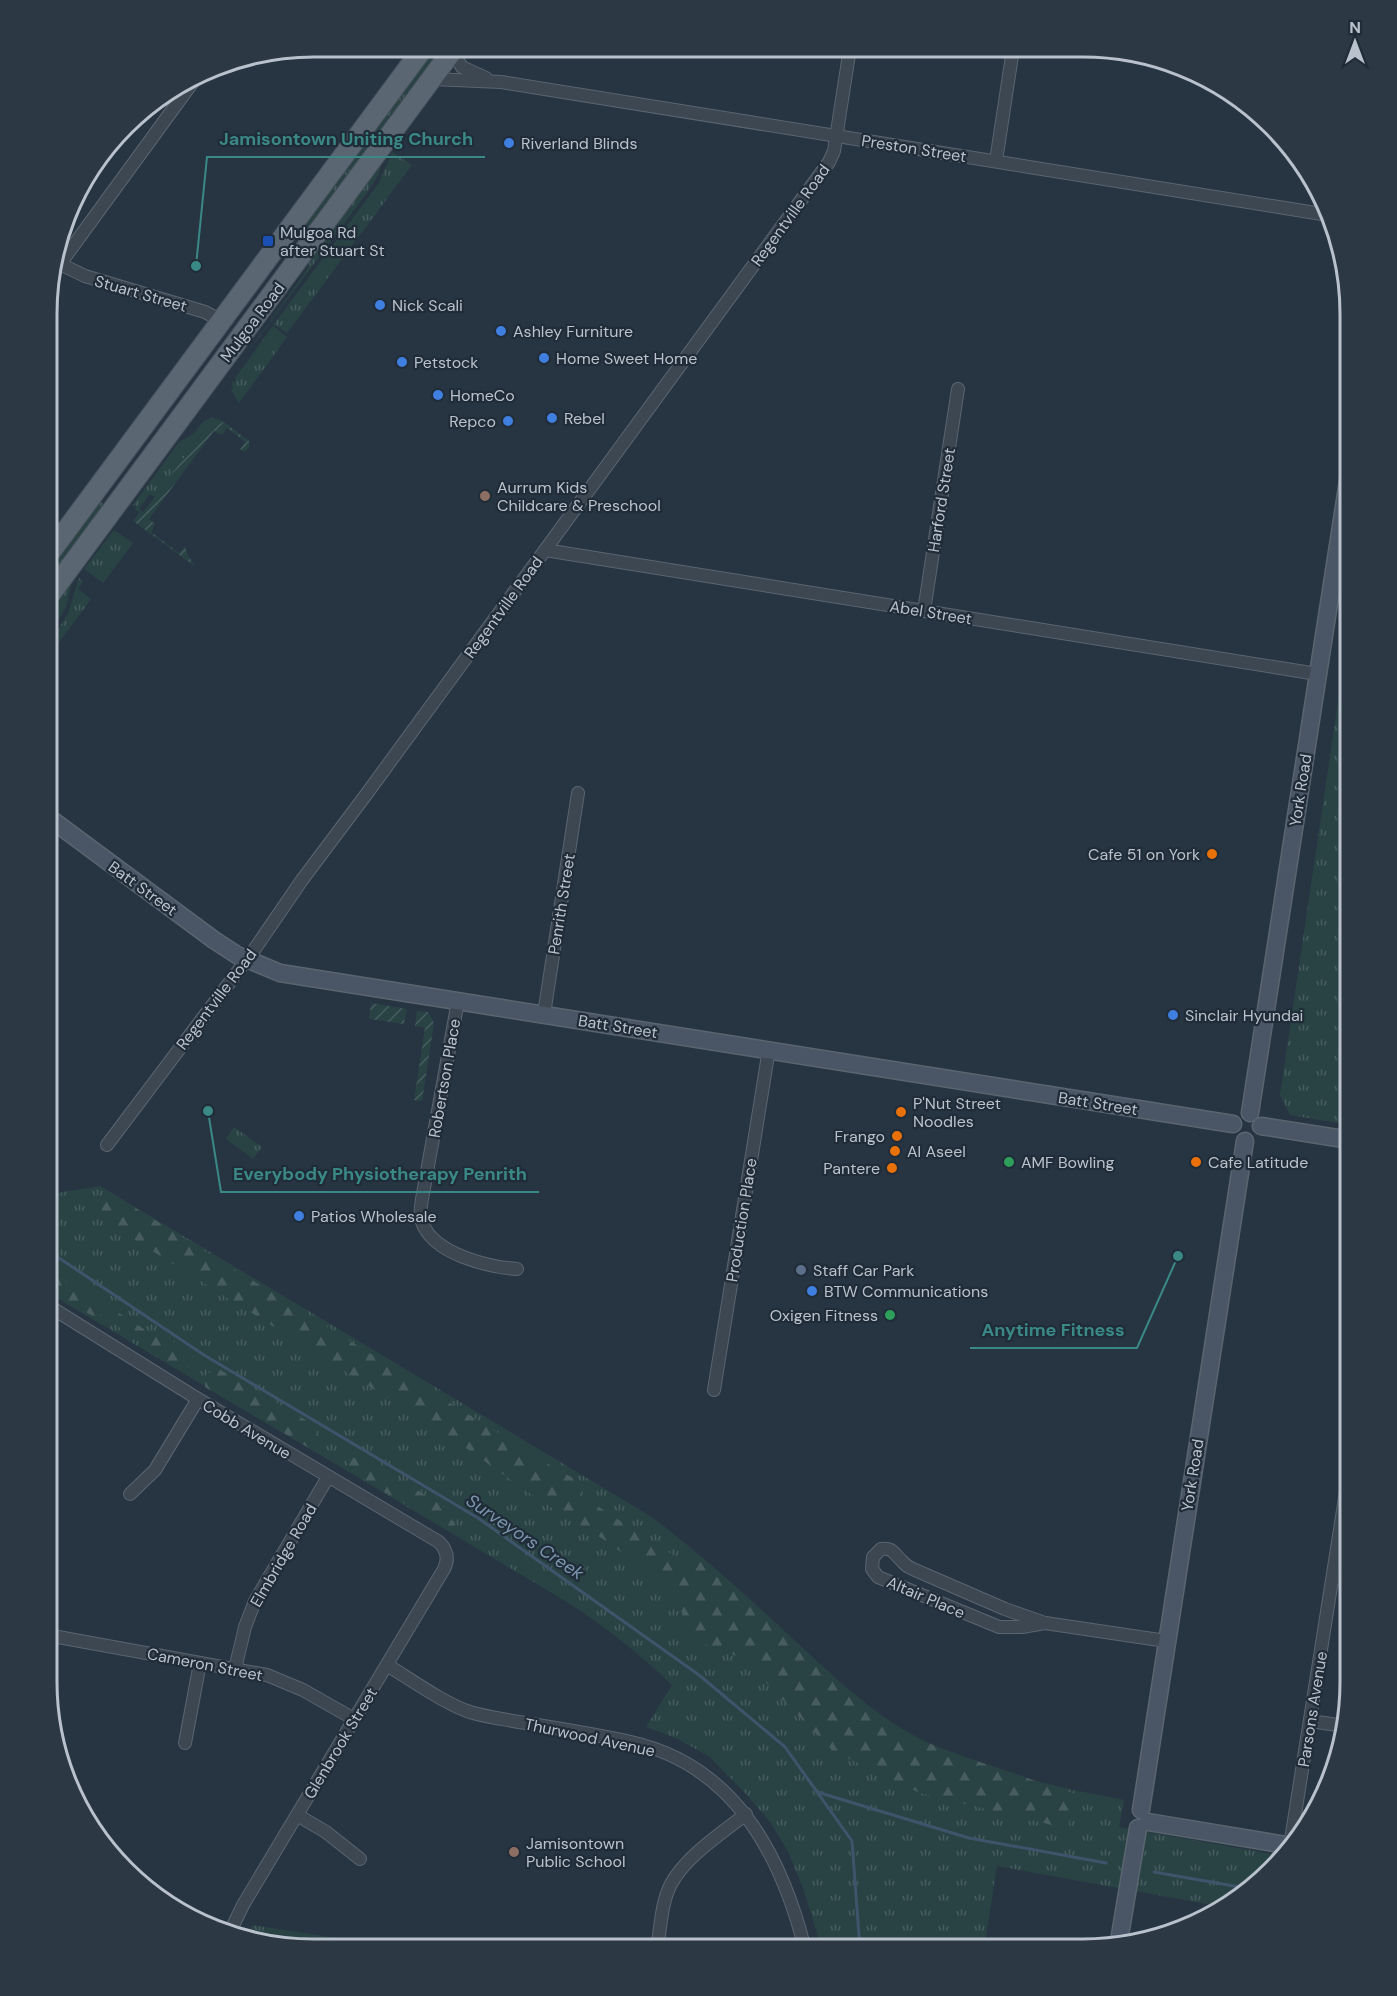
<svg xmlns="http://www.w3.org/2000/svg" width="1397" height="1996" viewBox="0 0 1397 1996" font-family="'DM Sans',sans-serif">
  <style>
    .grass { fill: url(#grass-tufts) }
    .forest { fill: url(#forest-firs) }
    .garden { fill: url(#garden-furrows) }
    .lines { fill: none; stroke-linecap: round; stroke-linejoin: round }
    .stream { stroke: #3e546b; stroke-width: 3 }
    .street-casing { stroke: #5a6570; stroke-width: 14 }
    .secondary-casing { stroke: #5a6570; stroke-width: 19 }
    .primary-casing { stroke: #45505c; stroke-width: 22 }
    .street { stroke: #3c4752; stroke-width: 12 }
    .secondary { stroke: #4a5665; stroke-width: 16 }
    .primary { stroke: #5a6672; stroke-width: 20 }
    .shop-dot { fill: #3f7fe0; stroke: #202c38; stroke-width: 2 }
    .transit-dot { fill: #1a4fb4; stroke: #202c38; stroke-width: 2 }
    .education-dot { fill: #8d6e63; stroke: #202c38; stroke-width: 2 }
    .food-dot { fill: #e8710a; stroke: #202c38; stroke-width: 2 }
    .leisure-dot { fill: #2e9e5b; stroke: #202c38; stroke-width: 2 }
    .service-dot { fill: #5c6f8a; stroke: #202c38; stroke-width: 2 }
    .labels { text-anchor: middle; stroke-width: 4.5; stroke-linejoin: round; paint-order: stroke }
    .poi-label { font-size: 16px; fill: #b9c2cc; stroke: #202c38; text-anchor: start }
    .street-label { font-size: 16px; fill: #b9c2cc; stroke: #202c38 }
    .water-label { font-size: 18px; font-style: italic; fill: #7a95ae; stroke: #202c38 }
    .rim { fill: none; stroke: #b9c2cc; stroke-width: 3 }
    .leader { fill: none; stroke: #3a8986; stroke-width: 2 }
    .callout-dot { fill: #3a8986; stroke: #202c38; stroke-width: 2 }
    .callout-label { font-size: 18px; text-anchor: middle; font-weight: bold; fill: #3a8986; stroke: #202c38; stroke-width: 4.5; stroke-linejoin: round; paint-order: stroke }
  </style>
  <defs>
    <pattern id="grass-tufts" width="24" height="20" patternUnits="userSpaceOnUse" patternTransform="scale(1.5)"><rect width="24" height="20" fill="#294344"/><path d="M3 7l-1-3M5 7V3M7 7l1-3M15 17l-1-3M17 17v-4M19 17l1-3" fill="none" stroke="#465c5e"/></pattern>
    <pattern id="forest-firs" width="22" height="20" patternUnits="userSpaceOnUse" patternTransform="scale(1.5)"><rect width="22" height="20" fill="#294344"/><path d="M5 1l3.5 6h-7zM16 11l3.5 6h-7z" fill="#465c5e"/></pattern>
    <pattern id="garden-furrows" width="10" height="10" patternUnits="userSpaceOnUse" patternTransform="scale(1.5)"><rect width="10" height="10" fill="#294344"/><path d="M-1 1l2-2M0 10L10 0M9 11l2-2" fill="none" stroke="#465c5e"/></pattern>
  </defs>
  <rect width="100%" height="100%" fill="#273543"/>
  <!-- grass -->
  <g class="grass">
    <path d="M434,47H447L302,243L291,237Z"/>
    <path d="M392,152L412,165L287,333L274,324L379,183Z"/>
    <path d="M382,162L379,174L366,194L243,359L306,271L318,243Z"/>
    <path d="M273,326L287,337L239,403L231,390L233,388L232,381L234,382L236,380L235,378Z"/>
    <path d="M211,417L224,422L204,431L155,497L150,494L139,509L143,512L141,514L135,509L136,507L133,505L179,442L193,434L205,420L210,419Z"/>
    <path d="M97,499L107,507L48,587V565Z"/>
    <path d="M114,530L133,543L103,583L84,569Z"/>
    <path d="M73,578L66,607L48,637V621L60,596Z"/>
    <path d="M79,578L83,581L78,589L91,599L48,657V644L68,614Z"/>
    <path d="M1350,621V1125L1290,1115L1280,1095Z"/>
    <path d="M234,1127L262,1147L253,1159L226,1139Z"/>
    <path d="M100,1186L652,1517C702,1555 748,1597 794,1640C831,1674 867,1709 911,1734C977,1771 1051,1786 1124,1800L1119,1827L1283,1856L1259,1883L1224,1907L997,1866L984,1949H822L803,1888L788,1851L770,1822L745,1793L710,1757L678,1739L646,1727L672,1685C638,1652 602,1624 562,1599L47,1292V1192L51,1194Z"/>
    <path d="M252,1925L400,1948L279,1947L247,1939Z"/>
  </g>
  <!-- forest -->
  <g class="forest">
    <path d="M113,1194L553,1467L584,1484L582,1496L676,1557L709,1564L829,1674L902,1733L965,1757L1075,1794L1068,1829L920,1793L833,1751L742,1658L688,1638L677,1593L606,1541L538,1499L449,1436L93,1214L100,1200Z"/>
    <path d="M59,1278L100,1300L104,1313L96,1318L48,1290L49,1282Z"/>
    <path d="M116,1311L150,1333L161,1335L187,1349L198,1365L183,1369L149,1353C141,1333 122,1335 110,1318Z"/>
    <path d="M217,1368L311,1423L322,1441L309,1448L205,1387L206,1374Z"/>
    <path d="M359,1455L448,1509L455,1528L447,1529L348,1470V1461Z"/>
  </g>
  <!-- garden -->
  <g class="garden">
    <path d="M224,422L249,441V447L245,452L240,449L245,442L227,428L222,435L214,431L149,519L155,524L151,532L179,553L185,546L188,556L196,567L133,521L139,513L142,514L204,431Z"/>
    <path d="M371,1003L407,1009L404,1024L369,1019Z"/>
    <path d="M417,1011L428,1012L434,1023L422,1101L414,1100L425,1028L415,1026Z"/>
  </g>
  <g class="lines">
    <!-- stream -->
    <g class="stream">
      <path d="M47,1250L204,1355L478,1518L699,1675L785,1747L852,1841L860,1949"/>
      <path d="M817,1792L969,1838L1106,1863"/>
      <path d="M1154,1872L1251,1889"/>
    </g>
    <defs>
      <g id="street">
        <path d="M452,52L462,67L486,78"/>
        <path d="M432,79L501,82L1328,215"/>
        <path d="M996,161L1013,49"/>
        <path d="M60,264L85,276L205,312L222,321"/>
        <path d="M49,279L195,79"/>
        <path d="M545,550L1317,674"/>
        <path d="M924,611L958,389"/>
        <path d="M458,1001L422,1199C421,1206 419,1215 422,1222C433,1254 488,1267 517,1269"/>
        <path d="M544,1014L578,793"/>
        <path d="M107,1145L254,950L302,880L365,796L829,162L834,151L850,48"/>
        <path d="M47,1305L198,1399L439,1542C447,1550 449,1559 444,1569L243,1905L229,1934"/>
        <path d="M714,1390L769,1049"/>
        <path d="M130,1494L155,1470L198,1399"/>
        <path d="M1333,1577L1350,1580"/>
        <path d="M1045,1623L1022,1627H999L878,1577L872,1569L873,1557L881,1549C893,1547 894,1554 902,1561C905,1565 910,1568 915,1570L1005,1609L1045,1623L1166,1641"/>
        <path d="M47,1635L267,1675L303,1690L354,1719"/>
        <path d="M387,1665C410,1679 445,1704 470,1712C486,1717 503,1719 519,1722C556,1728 594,1734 631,1742C734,1765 781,1854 805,1949"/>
        <path d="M235,1669L245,1627L255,1601L328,1477"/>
        <path d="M1310,1721L1345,1726"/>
        <path d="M185,1743L200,1663"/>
        <path d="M297,1815L326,1832L360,1859"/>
        <path d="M1290,1846L1350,1466"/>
        <path d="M193,1918L229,1933"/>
        <path d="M657,1948C661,1927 661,1903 671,1884C685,1857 722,1833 746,1814"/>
      </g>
      <g id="secondary">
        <path d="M48,817L214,940L237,955L280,973L1233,1124"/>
        <path d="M1250,1113L1350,468"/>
        <path d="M1261,1126L1350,1140"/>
        <path d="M1141,1810L1245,1141"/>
        <path d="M1148,1822L1292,1846"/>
        <path d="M1119,1941L1138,1828"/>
      </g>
      <g id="primary">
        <path d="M48,555L424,47"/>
        <path d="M48,597L455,47"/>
      </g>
    </defs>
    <!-- street casing -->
    <use href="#street" class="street-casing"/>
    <!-- secondary casing -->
    <use href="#secondary" class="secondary-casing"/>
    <!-- primary casing -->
    <use href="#primary" class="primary-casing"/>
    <!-- street -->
    <use href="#street" class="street"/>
    <!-- secondary -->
    <use href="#secondary" class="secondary"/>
    <!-- primary -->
    <use href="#primary" class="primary"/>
  </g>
  <!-- markers -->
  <g class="shop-dot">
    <circle cx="509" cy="143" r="6"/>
    <circle cx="380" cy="305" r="6"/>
    <circle cx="501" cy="331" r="6"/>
    <circle cx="544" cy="358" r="6"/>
    <circle cx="402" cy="362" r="6"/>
    <circle cx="438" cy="395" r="6"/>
    <circle cx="552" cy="418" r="6"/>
    <circle cx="508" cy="421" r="6"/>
    <circle cx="1173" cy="1015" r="6"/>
    <circle cx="299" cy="1216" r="6"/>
    <circle cx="812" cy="1291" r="6"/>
  </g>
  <rect class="transit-dot" x="262" y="235" width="12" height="12" rx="3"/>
  <g class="education-dot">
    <circle cx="485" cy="496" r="6"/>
    <circle cx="514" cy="1852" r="6"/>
  </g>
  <g class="food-dot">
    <circle cx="1212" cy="854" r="6"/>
    <circle cx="901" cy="1112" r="6"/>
    <circle cx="897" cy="1136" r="6"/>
    <circle cx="895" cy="1151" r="6"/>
    <circle cx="1196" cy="1162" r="6"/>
    <circle cx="892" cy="1168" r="6"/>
  </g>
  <g class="leisure-dot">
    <circle cx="1009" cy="1162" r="6"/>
    <circle cx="890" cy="1315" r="6"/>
  </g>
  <circle class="service-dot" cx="801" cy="1270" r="6"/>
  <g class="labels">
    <!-- poi labels -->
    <g class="poi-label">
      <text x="521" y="149">Riverland Blinds</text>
      <text x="280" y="238">Mulgoa Rd<tspan x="280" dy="18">after Stuart St</tspan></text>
      <text x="392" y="311">Nick Scali</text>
      <text x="513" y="337">Ashley Furniture</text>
      <text x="556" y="364">Home Sweet Home</text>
      <text x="414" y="368">Petstock</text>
      <text x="450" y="401">HomeCo</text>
      <text x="564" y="424">Rebel</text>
      <text x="496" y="427" text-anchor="end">Repco</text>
      <text x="497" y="493">Aurrum Kids<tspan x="497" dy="18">Childcare &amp; Preschool</tspan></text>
      <text x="1200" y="860" text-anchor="end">Cafe 51 on York</text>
      <text x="1185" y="1021">Sinclair Hyundai</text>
      <text x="913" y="1109">P'Nut Street<tspan x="913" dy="18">Noodles</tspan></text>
      <text x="885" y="1142" text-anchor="end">Frango</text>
      <text x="907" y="1157">Al Aseel</text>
      <text x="1021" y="1168">AMF Bowling</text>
      <text x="1208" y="1168">Cafe Latitude</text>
      <text x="880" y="1174" text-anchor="end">Pantere</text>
      <text x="311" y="1222">Patios Wholesale</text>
      <text x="813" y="1276">Staff Car Park</text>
      <text x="824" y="1297">BTW Communications</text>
      <text x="878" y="1321" text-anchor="end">Oxigen Fitness</text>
      <text x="526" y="1849">Jamisontown<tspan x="526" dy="18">Public School</tspan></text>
    </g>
    <!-- street labels -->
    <g class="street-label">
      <text transform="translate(914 148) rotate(9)" y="6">Preston Street</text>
      <text transform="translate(790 215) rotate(-54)" y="6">Regentville Road</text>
      <text transform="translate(141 293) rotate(16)" y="6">Stuart Street</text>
      <text transform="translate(252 322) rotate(-53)" y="6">Mulgoa Road</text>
      <text transform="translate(941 500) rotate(-81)" y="6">Harford Street</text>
      <text transform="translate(503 607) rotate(-54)" y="6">Regentville Road</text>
      <text transform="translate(931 612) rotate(9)" y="6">Abel Street</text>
      <text transform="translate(1300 790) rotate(-81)" y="6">York Road</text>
      <text transform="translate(143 888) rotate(36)" y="6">Batt Street</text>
      <text transform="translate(561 904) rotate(-81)" y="6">Penrith Street</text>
      <text transform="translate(216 999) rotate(-53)" y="6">Regentville Road</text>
      <text transform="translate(618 1026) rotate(9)" y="6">Batt Street</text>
      <text transform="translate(444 1078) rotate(-80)" y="6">Robertson Place</text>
      <text transform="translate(1098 1103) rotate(9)" y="6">Batt Street</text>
      <text transform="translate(741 1220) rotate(-81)" y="6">Production Place</text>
      <text transform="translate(247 1429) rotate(31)" y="6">Cobb Avenue</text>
      <text transform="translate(1192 1475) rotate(-81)" y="6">York Road</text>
      <text transform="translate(283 1555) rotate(-60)" y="6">Elmbridge Road</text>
      <text transform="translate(926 1597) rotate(23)" y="6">Altair Place</text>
      <text transform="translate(205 1664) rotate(11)" y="6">Cameron Street</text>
      <text transform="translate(1312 1709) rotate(-81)" y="6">Parsons Avenue</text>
      <text transform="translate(590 1737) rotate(12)" y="6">Thurwood Avenue</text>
      <text transform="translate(340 1743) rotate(-59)" y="6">Glenbrook Street</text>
    </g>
    <!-- water labels -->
    <g class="water-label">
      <text transform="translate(525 1537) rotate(34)" y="6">Surveyors Creek</text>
    </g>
  </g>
  <!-- crop -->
  <path d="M0 0H1397V1996H0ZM314 57H1083A257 257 0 0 1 1340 314V1682A257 257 0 0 1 1083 1939H314A257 257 0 0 1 57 1682V314A257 257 0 0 1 314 57Z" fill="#2c3844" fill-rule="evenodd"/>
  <path class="rim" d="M314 57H1083A257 257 0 0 1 1340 314V1682A257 257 0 0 1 1083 1939H314A257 257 0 0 1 57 1682V314A257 257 0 0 1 314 57Z"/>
  <!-- callouts -->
  <path class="leader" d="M196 266L207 157H485M208 1111L221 1192H539M1178 1256L1137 1348H970"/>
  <g class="callout-dot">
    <circle cx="196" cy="266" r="6"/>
    <circle cx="208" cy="1111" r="6"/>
    <circle cx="1178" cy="1256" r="6"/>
  </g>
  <g class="callout-label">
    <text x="346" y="145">Jamisontown Uniting Church</text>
    <text x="380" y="1180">Everybody Physiotherapy Penrith</text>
    <text x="1053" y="1336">Anytime Fitness</text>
  </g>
  <!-- north arrow -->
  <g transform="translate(1355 42)" stroke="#202c38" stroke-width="4.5" paint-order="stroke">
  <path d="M0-4.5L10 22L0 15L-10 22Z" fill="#b9c2cc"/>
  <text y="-9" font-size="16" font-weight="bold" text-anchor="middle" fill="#b9c2cc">N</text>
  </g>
</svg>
